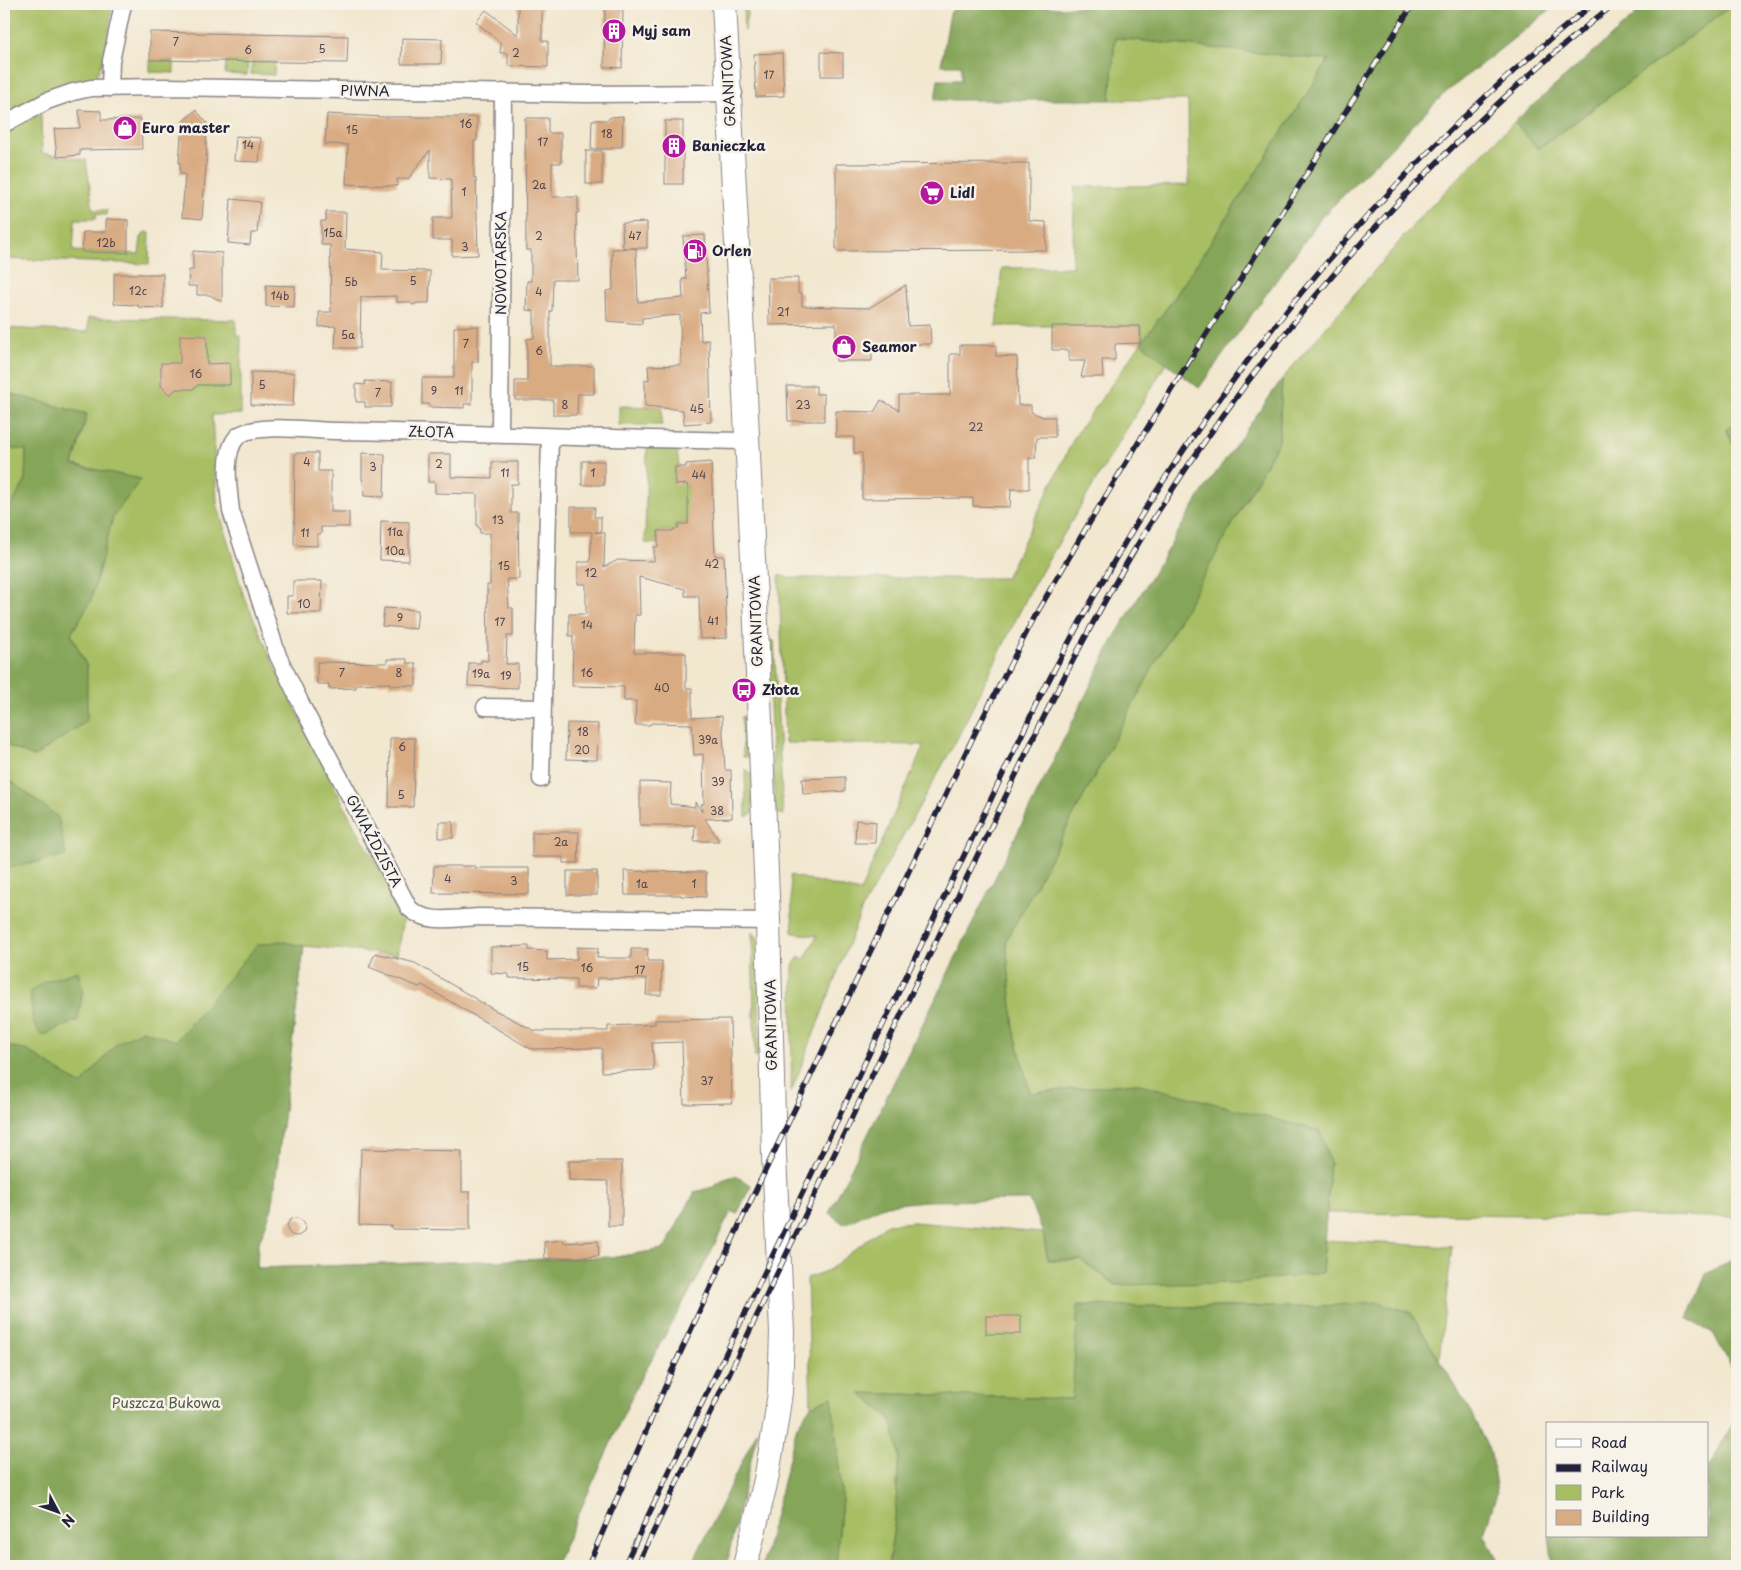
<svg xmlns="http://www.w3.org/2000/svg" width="1741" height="1570" viewBox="0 0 1741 1570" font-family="'Playpen Sans',sans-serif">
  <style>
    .green { fill: #a7be63; stroke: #64704f }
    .forest { fill: #85a559; stroke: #54644a }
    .building { fill: #d9ab83 }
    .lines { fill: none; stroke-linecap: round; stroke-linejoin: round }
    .street-casing { stroke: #8a8485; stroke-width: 19 }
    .secondary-casing { stroke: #8a8485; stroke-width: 26 }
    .street { stroke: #fff; stroke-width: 16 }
    .secondary { stroke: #fff; stroke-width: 24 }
    .rail-casing { stroke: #22223b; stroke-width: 5.5 }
    .rail { stroke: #f7f3e8; stroke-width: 4; stroke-dasharray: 11; stroke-linecap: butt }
    .labels { text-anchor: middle; stroke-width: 5; stroke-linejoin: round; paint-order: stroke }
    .number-label { font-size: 11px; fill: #50444d }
    .poi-label { font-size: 14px; font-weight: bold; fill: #22223b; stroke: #f7f3e8; text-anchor: start }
    .street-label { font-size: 14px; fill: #22223b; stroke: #f7f3e8 }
    .park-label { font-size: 14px; fill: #515949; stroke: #f7f3e8 }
  </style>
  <rect width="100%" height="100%" fill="#f7f3e8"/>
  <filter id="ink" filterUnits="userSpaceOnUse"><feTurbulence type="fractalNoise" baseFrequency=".02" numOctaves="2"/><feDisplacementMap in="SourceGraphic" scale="10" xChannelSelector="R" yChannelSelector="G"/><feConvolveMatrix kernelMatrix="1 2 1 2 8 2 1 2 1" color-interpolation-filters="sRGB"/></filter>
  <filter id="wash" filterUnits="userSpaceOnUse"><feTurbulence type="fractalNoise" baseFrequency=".0096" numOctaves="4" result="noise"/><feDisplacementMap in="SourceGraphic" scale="20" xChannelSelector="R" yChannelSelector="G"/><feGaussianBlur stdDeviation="1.12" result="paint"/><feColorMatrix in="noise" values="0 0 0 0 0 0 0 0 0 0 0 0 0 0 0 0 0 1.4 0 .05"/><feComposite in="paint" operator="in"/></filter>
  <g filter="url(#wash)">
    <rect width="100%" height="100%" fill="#f2e7cf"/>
    <!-- green -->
    <g class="green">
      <path d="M4,4H112C109,26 108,61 94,79L4,116Z"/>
      <path d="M743,4H749L744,31Z"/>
      <path d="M1734,4H1737V1217L1327,1213L1330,1163L1136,1083L1030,1093L1014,1030L1006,941L1159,656L1279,441L1282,379L1422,215L1514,122L1539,149Z"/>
      <path d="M1115,38L1329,60L1175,297L1141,343L1167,362L1031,589L956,741L862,909L791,1093L793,965L800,956L804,960L817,936L793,933L790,875L860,892L924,745L785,743L779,575L788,578H1006L1075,436L1141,343V326H996L1002,268L1072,267L1075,187L1189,185L1188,100H1110Z"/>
      <path d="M150,60H174V73L150,72Z"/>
      <path d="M226,61H248L247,75L225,74Z"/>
      <path d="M252,61L275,62L274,75L251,74Z"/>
      <path d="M41,113L42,153L86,160L93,210H107L106,215L96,214V219H75L73,251L139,254L141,238L145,232L150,233L149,264L4,259V133Z"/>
      <path d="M88,318L236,320V335L241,336V414L212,415L217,503L243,594L279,676L351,819L404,912L397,955L304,946L272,1208L258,1245L257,1268L616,1257L664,1249L695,1192L713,1187L725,1179L735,1176L751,1185L737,1214L731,1211L697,1279L637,1384L555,1566H4V744L34,757L87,667L71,634L91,600L113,517L140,479L73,465L87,414L4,392V328L88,332Z"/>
      <path d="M619,406L662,407V425H619Z"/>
      <path d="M4,448L26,449L25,482L4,518Z"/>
      <path d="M647,448L677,449L679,467H675V483H687V488H690L688,524H678V529H674L673,531H658V544L645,543Z"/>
      <path d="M767,640L774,641L783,815L777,813L775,809Z"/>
      <path d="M742,716L749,722L750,757H743Z"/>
      <path d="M745,769L751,773L753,813L746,817Z"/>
      <path d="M752,932L758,937L760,1053L755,1057Z"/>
      <path d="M914,1222L1043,1233L1048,1260H1081L1116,1285L1322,1273L1325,1240L1452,1247L1439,1359L1410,1312L1376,1302L1309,1307H1203L1078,1305L1072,1399L861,1393L891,1419L899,1453L895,1520L888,1566H836L842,1498L832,1397L811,1406L807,1278L829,1270L887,1224Z"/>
    </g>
    <!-- forest -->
    <g class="forest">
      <path d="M958,4H1017L1061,8L1099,4H1557L1444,94L1321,218L1199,388L1141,343L1175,297L1329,60L1115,38L1110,100H935L938,80H961V65H941L950,13Z"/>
      <path d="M1648,4H1734L1538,149L1514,122Z"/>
      <path d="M1282,379L1279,441L1159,656L1006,941L1014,1030L1030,1093L1136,1083L1320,1131L1330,1163L1322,1273L1238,1283L1116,1285L1081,1260H1048L1043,1233L1029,1200L927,1201L886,1205L844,1224L829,1213L1114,638L1201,494Z"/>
      <path d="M4,392L87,414L73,465L141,479L113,517L91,600L71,634L87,667V721L34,757L4,744V518L25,482L26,450L4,448Z"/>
      <path d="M1737,423V454L1726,429Z"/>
      <path d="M4,776L58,817L66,856L4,869Z"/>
      <path d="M280,941L304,946L272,1208L258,1245L257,1268L616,1257L664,1249L695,1192L713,1187L725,1179L735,1176L751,1185L737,1214L731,1211L697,1279L637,1385L555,1566H4V1045L28,1051L81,1085L117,1043L142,1030L176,1041L257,945Z"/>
      <path d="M78,971L83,989L78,1020L42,1036L33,1023L30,992L43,982Z"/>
      <path d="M1737,1257V1377L1714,1335L1688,1318L1706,1274Z"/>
      <path d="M1376,1302L1410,1312L1467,1405L1491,1454L1497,1493L1484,1534L1501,1566H888L895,1520L899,1453L891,1419L860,1393L1072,1399L1078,1305L1203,1307H1309Z"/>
      <path d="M832,1397L842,1498L836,1566H762L797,1426L811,1406Z"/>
      <path d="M1737,1413V1566H1553L1549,1536H1707V1472Z"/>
      <path d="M758,1429L726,1566H691Z"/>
    </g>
    <g id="blocks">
      <!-- building -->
      <g class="building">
        <path d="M518,4H542V41H548V67L508,66V53H500L501,43L476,22L486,10L518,35Z"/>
        <path d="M605,9H623L622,68L604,67Z"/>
        <path d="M150,32L348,36L347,63L150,60Z"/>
        <path d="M402,38L442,39L441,64H401Z"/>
        <path d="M821,52L843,53V76H821Z"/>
        <path d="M782,53L784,96L756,97L754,54Z"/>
        <path d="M79,110L101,111V120L141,119L142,149L80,150V155L57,157L54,129L80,128Z"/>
        <path d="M196,110L207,123L206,150H207L202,219L182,217L185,174H180V163H179L182,122Z"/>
        <path d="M327,114L384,117H477V141H474V178H476L478,255L452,256V240H433V218H452L451,179L430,178V150L408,179H397V186L346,184L348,145L325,144Z"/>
        <path d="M623,116L622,147H612V149H591L592,120H607L611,117Z"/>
        <path d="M525,118H548V133H561V163H552V197H578V213H576L578,280H553L552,311H550V366H594V394H578L577,415H553V400H515V381H527V339L534,338V311L526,310L527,281H531V250H526Z"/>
        <rect x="665" y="121" width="18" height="63"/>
        <path d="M236,136L261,138L259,162L234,161Z"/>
        <rect x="586" y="151" width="16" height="33"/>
        <path d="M1029,163V221L1046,222V250L836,251V164Z"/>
        <path d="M231,199L260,202L257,233H251L250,245L228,243Z"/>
        <path d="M326,212H346L345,249L383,252L382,270L430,271L429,303H417L413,305L409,302H397V296L361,297L360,348H335L336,326L319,327V312H331L330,245H321V221H326Z"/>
        <path d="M106,219L128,220V253L82,252L83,232H106Z"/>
        <path d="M647,222V248H623L622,223Z"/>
        <path d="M705,235L709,312L700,313L701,341L709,340L711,422L684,424L683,410L645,406V380H649L648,366L681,365L680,315L642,318V324L607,321L606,291L613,290L612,249L636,248L638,302L683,298L682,279H686L683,236Z"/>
        <path d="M193,251L222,253V302L210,295H197V286H188L189,270H193Z"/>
        <path d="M114,274H163V308L138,307V305L114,304Z"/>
        <path d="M768,278H798V293H802V306L869,308L906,285L908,326L930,325L931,344H872V361H836V324L769,325Z"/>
        <path d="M266,285L295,286L294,307L266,306Z"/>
        <path d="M478,326V362H472V404H464V408L429,407V404H422V378H454V327Z"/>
        <path d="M1052,326H1140L1141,343L1115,344V360H1102L1103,377H1081L1085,361H1069V350H1052Z"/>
        <path d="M180,335L207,336V364L230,363V385H198L193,389H176L170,395L161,386V363H180Z"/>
        <path d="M960,345H996V356L1017,357L1018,405H1031V412L1043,417H1055V437H1037L1036,458H1029V489H1011L1010,507L973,506V498L862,499V453H854V437H836V411L874,412L881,400L899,410V395H950V354H960Z"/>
        <path d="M251,372L294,373L293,406L251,405Z"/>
        <path d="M365,381L392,382L391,407H365V402H356V384L365,385Z"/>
        <path d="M787,386H816V394H824V421H788Z"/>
        <path d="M295,453H318V471H331V512H349V527H321V534H317V546L294,545Z"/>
        <path d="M362,453L385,454L384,497L364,496L363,480H362Z"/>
        <path d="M428,454H451V477L492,478V462H518V484H511V513H518L519,579H507L509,608H513V636H507L506,664H518V688L468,686L469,663H481V660L488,661L487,585H490V533H480L479,527L477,526V494L435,493V482H428Z"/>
        <rect x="582" y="461" width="22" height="24"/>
        <path d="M711,462L715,556H724L727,638L700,639L699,596H685V589L639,577L640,615H635L634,653H686V688H692V718L722,716L725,770H731L732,818L705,819L719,841H694L695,825H640V782L671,783L670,804L695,807V802L702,812L701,804H704L703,754L694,755L692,724L651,723L650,725H635L636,701H624V687L572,686L573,636H569V614H586V584H578V562H590L592,532H571V507H595L594,517H601V532H595L605,533L604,567L618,560L654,561V547H658V531H673V529H678V524H688V488L687,484L675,485V467H686V464Z"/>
        <path d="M381,521L409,522V561L380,560Z"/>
        <path d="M293,581H322L321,613H287V596H293Z"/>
        <path d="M384,608L418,610L416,629L382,626Z"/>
        <path d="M387,659H407V663H416V686L390,685V683L356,684V688L329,689V684H317V662L387,663Z"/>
        <path d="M567,723L598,724L597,760L566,759Z"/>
        <path d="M390,738H415L413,807H389Z"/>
        <path d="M845,777V791L803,794L802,779Z"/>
        <path d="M856,820L876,822L875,843H855Z"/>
        <rect x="439" y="822" width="14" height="16"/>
        <path d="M532,832H579L578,863H563V857H532Z"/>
        <path d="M434,866H475V868H529V894L433,893Z"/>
        <rect x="567" y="871" width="30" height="24"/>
        <path d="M624,871L706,872V897L681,896V895H625Z"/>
        <path d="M529,946V950L547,951V960L577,959V947L598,948L597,958H631V949H648L647,961H662L661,995H646L647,979L597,978L596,988H576V979L509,978V974L491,973V947Z"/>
        <path d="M375,953L415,963L491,1008L535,1031H608V1026L655,1024V1020L730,1019L732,1103L684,1104L682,1042L652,1043L654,1070L602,1072V1048L531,1049L422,985L419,987L369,967Z"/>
        <path d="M361,1149L462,1151V1192H470V1230L392,1229V1226L359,1225Z"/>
        <path d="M569,1161H622V1226H608V1181L569,1180Z"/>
        <circle cx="296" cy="1227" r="9"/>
        <path d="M563,1240L564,1243L598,1241L599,1256L545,1259L544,1242Z"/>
        <rect x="986" y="1316" width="35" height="18"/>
      </g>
    </g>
  </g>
  <g filter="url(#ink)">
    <use href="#blocks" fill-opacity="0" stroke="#8a8485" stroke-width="1"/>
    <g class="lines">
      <defs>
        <g id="street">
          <path d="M110,88L111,61L123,4"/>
          <path d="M4,124L47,101L73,92L91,88L165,87L586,94L734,93"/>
          <path d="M500,434L503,92"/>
          <path d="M747,441C610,439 474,433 337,431C315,431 252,422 237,437C222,454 229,491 231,511L278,656L304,710L409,908C427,925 455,918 478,917L768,921"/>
          <path d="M485,707L542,708"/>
          <path d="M541,779L550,437"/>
        </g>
        <path id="secondary" d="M724,4L743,353L755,600L768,921L774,1155L782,1332L780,1392L776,1421L766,1480L745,1566"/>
      </defs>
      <!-- street casing -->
      <use href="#street" class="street-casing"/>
      <!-- secondary casing -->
      <use href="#secondary" class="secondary-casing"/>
      <!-- street -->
      <use href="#street" class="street"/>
      <!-- secondary -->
      <use href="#secondary" class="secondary"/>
      <defs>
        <g id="rail">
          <path d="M588,1566L671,1373L743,1217L976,731L1035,616L1082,535L1143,435L1413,4"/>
          <path d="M624,1566L1036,705C1073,633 1111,563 1154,495C1273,310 1421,141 1593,4"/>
          <path d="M637,1566L1034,737C1069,666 1106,596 1147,529C1271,330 1430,150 1614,4"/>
        </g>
      </defs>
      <!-- rail casing -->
      <use href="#rail" class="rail-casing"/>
      <!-- rail -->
      <use href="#rail" class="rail"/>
    </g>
  </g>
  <!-- icons -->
  <defs>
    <symbol id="building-disc" viewBox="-11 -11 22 22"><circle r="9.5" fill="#b5179e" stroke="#f7f3e8"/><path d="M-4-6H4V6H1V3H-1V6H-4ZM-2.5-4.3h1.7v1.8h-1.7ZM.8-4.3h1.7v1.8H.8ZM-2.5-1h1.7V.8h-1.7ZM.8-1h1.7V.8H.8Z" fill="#fff"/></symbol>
    <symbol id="shop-disc" viewBox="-11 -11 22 22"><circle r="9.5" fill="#b5179e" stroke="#f7f3e8"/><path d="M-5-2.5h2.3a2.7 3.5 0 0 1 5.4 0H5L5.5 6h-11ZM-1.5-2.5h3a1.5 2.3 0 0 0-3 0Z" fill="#fff"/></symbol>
    <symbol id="supermarket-disc" viewBox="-11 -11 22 22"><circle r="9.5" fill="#b5179e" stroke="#f7f3e8"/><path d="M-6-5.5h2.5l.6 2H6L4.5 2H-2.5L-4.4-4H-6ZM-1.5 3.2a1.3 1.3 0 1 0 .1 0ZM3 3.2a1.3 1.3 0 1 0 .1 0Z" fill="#fff"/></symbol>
    <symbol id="fuel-disc" viewBox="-11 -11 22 22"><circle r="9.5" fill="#b5179e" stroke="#f7f3e8"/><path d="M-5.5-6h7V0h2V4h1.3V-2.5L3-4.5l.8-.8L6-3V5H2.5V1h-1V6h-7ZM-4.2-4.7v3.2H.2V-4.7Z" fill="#fff"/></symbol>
    <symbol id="bus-disc" viewBox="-11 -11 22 22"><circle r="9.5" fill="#b5179e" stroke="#f7f3e8"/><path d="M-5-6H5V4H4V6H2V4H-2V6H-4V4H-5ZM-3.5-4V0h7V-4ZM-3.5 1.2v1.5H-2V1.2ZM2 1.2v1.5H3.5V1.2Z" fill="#fff"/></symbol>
  </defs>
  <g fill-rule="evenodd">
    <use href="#building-disc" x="600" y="17" width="28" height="28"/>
    <use href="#shop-disc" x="111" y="114" width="28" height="28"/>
    <use href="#building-disc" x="660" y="132" width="28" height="28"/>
    <use href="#supermarket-disc" x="918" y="179" width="28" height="28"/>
    <use href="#fuel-disc" x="681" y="237" width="28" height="28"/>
    <use href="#shop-disc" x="830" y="333" width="28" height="28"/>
    <use href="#bus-disc" x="730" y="676" width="28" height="28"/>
  </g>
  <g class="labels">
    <!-- number labels -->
    <g class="number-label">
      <text x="176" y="46">7</text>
      <text x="322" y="53">5</text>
      <text x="248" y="54">6</text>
      <text x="516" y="57">2</text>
      <text x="769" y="79">17</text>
      <text x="466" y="128">16</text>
      <text x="352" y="134">15</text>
      <text x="607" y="138">18</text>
      <text x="543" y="146">17</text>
      <text x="248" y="149">14</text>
      <text x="539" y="189">2a</text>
      <text x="464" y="196">1</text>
      <text x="333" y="237">15a</text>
      <text x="539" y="240">2</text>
      <text x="635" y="240">47</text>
      <text x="106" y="247">12b</text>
      <text x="465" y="251">3</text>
      <text x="413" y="285">5</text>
      <text x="351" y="286">5b</text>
      <text x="138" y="295">12c</text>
      <text x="539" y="296">4</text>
      <text x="280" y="300">14b</text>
      <text x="783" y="316">21</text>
      <text x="348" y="339">5a</text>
      <text x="466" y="348">7</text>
      <text x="539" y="355">6</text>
      <text x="196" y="378">16</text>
      <text x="262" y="389">5</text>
      <text x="434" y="395">9</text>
      <text x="459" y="395">11</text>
      <text x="378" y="397">7</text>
      <text x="565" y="409">8</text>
      <text x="803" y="409">23</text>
      <text x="697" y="413">45</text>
      <text x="976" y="431">22</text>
      <text x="307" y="466">4</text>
      <text x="439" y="468">2</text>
      <text x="373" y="471">3</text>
      <text x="505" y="477">11</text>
      <text x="593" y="477">1</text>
      <text x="699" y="479">44</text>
      <text x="498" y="524">13</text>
      <text x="395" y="536">11a</text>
      <text x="305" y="537">11</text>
      <text x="395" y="555">10a</text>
      <text x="712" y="568">42</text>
      <text x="504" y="570">15</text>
      <text x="591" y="577">12</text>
      <text x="304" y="608">10</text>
      <text x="400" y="622">9</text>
      <text x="713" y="625">41</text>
      <text x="500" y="626">17</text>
      <text x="587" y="629">14</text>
      <text x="342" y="677">7</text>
      <text x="399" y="677">8</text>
      <text x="587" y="677">16</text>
      <text x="481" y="678">19a</text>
      <text x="506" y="680">19</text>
      <text x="662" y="692">40</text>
      <text x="583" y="736">18</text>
      <text x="708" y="744">39a</text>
      <text x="402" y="751">6</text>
      <text x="582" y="754">20</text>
      <text x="718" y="786">39</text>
      <text x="401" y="799">5</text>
      <text x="717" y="815">38</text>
      <text x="561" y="846">2a</text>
      <text x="448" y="883">4</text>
      <text x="514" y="885">3</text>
      <text x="642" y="888">1a</text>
      <text x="694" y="888">1</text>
      <text x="523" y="971">15</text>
      <text x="587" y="972">16</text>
      <text x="640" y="974">17</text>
      <text x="707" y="1085">37</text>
    </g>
    <!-- poi labels -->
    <g class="poi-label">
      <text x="632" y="36">Myj sam</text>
      <text x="142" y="133">Euro master</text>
      <text x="692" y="151">Banieczka</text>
      <text x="950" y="198">Lidl</text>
      <text x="712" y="256">Orlen</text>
      <text x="862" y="352">Seamor</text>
      <text x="762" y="695">Złota</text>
    </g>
    <!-- street labels -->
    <g class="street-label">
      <text transform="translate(728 81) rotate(-93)" y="5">GRANITOWA</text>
      <text transform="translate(365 91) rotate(1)" y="5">PIWNA</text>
      <text transform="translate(501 263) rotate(-90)" y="5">NOWOTARSKA</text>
      <text transform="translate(431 432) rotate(1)" y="5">ZŁOTA</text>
      <text transform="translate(756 621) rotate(-92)" y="5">GRANITOWA</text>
      <text transform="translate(374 841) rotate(62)" y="5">GWIAŹDZISTA</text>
      <text transform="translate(771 1025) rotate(-91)" y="5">GRANITOWA</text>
    </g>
    <!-- park labels -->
    <g class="park-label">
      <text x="166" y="1408">Puszcza Bukowa</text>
    </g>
  </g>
  <!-- margin -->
  <rect width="1741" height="1570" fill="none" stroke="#f7f3e8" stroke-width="20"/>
  <!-- legend -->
  <rect x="1546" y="1422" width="162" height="115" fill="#f7f3e8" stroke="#a29fa3"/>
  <rect x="1556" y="1439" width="25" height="8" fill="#ffffff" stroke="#a29fa3"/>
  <text x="1591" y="1448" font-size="15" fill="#22223b">Road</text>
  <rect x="1556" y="1464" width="25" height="8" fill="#22223b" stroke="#a29fa3"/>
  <text x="1591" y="1472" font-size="15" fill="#22223b">Railway</text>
  <rect x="1556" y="1485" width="25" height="15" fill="#a7be63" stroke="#a29fa3"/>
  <text x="1591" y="1498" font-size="15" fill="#22223b">Park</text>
  <rect x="1556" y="1510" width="25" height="15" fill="#d9ab83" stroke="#a29fa3"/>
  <text x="1591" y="1522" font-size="15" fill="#22223b">Building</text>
  <!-- north arrow -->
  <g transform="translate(58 1512) rotate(131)" stroke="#f7f3e8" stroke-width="4" paint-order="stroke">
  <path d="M0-4L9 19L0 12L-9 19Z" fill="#22223b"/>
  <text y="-8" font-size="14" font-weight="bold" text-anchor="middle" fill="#22223b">N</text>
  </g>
</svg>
